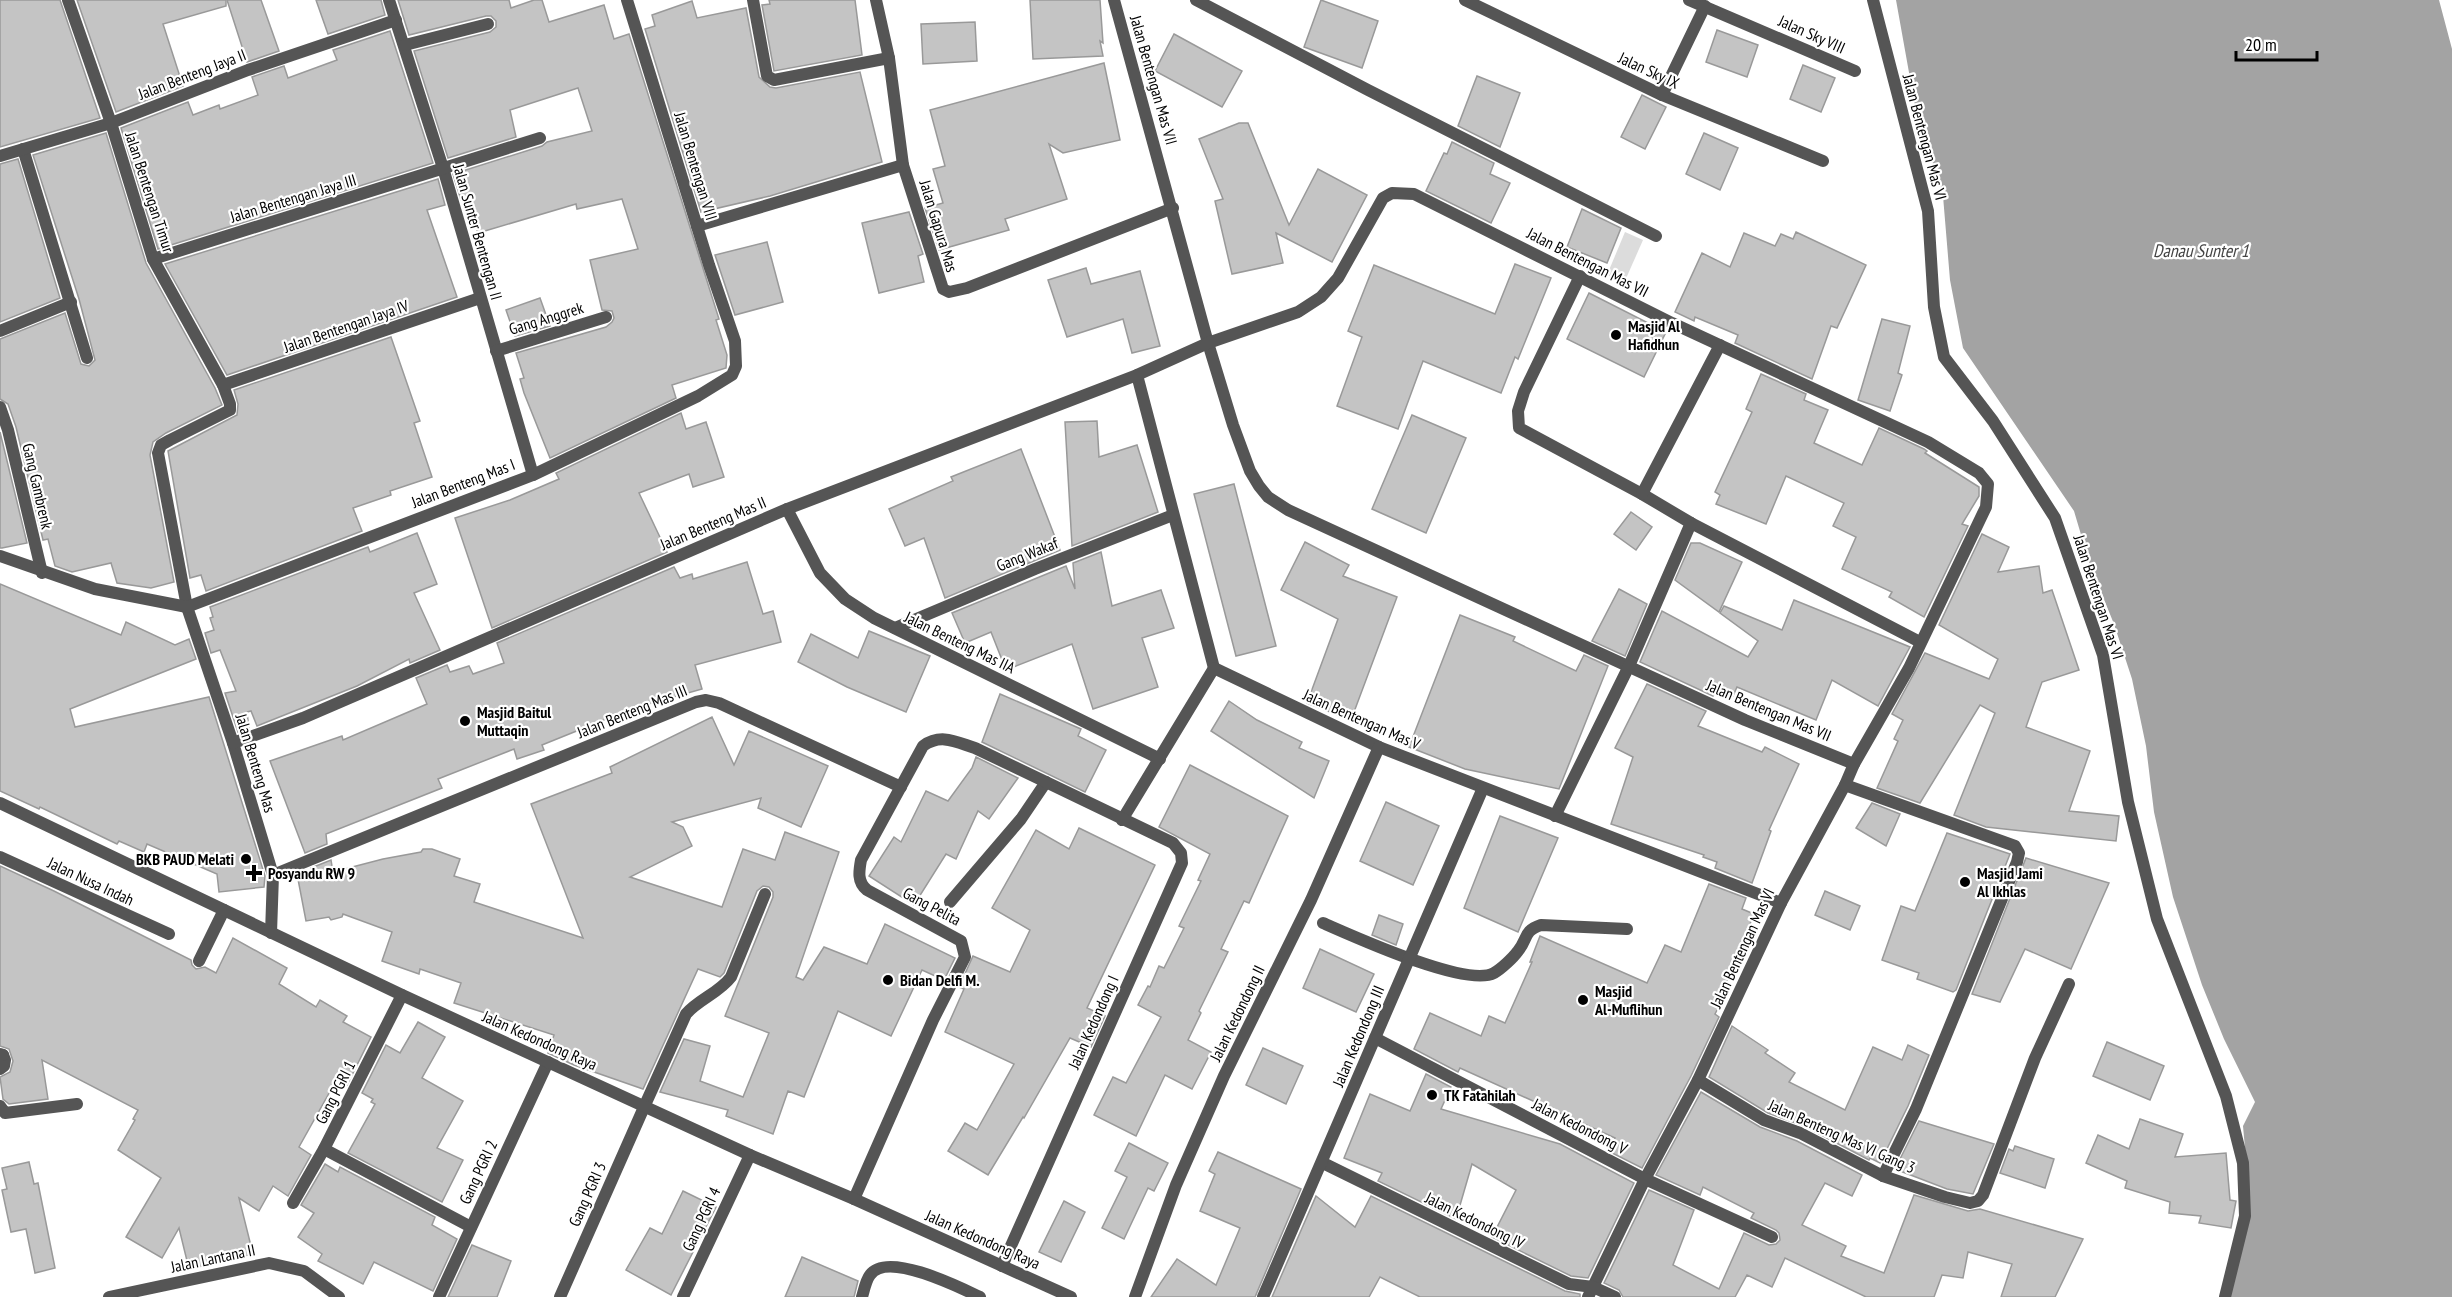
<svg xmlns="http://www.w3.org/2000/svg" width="2452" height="1297" viewBox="0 0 2452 1297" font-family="'PT Sans Narrow',sans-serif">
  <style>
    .green { fill: #dcdcdc }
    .water { fill: #a3a3a3 }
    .building { fill: #c4c4c4; stroke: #999; stroke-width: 1.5 }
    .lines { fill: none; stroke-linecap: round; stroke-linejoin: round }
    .service { stroke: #555; stroke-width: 12 }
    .minor { stroke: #555; stroke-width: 12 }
    .tertiary { stroke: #555; stroke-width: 12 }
    .poi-dot { fill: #000; stroke: #fff; stroke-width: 2 }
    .labels { text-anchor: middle; stroke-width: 4.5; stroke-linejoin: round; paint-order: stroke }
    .street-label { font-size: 16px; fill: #000; stroke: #fff }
    .poi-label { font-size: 16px; font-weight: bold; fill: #000; stroke: #fff; text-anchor: start }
    .water-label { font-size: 18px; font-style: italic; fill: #444; stroke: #fff }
  </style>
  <rect width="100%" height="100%" fill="#fff"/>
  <!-- green -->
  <path class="green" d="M1625,232L1643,240L1624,283L1607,275Z"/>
  <!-- water -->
  <path class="water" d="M1896,0H2439L2452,49V1297H2227L2249,1192L2243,1126L2255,1102L2224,1039L2202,985L2173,897L2154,812L2146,746L2132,679L2114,624L2090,565L2074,511L1963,348L1950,280L1943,196L1915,106Z"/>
  <!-- building -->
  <g class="building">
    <path d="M0,0H60L100,118L0,147Z"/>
    <path d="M77,0H226V6L163,24L183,86L116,112Z"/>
    <path d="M227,0H261L279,51L247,62Z"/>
    <path d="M316,0H381L385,15L328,34Z"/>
    <path d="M398,0H509L511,8L534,0H542L549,22L604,5L614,39L629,34L719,319L716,320L727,355L726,368L672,385L676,398L550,458L524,393L520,379L524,378L516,353L606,327L612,322L614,318L612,311L602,310L590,260L638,249L622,199L577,209L576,204L478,233L467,198L461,200L453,174L542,146L547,142L592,131L578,88L510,110L516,137L448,158L414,51L490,32L496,27V21L491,16H486L409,35Z"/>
    <path d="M769,0H855L862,55L774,71L762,5L770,4Z"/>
    <path d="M1030,0H1100L1103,43L1100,41L1103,56L1033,59Z"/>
    <path d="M1321,0L1378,21L1362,68L1304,47Z"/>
    <path d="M692,1L697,18L746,8L759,77L770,87L776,88L860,72L882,162L770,196L701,212L645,29L655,26L652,15Z"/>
    <path d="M975,22L977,61L923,64L921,24Z"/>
    <path d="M1717,30L1758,45L1747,77L1706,62Z"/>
    <path d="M390,31L433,163L158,249L121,128L188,102L193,115L219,105L220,109L258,95L252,77L284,66L288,78L337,60L333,50Z"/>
    <path d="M1174,34L1242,71L1222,107L1155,71Z"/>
    <path d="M1104,63L1120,140L1063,153L1049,144L1067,199L1005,219L1009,230L939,250L925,208L943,203L933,169L945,166L930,110Z"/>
    <path d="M1803,65L1835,78L1821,112L1790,99Z"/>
    <path d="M1477,76L1520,93L1500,147L1458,126Z"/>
    <path d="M1642,95L1666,107L1645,149L1621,137Z"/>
    <path d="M1239,123H1248L1289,225L1318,169L1367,195L1332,262L1276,233L1283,263L1232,274L1215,201L1223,199L1199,139Z"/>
    <path d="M106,133L146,263L215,388L222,405L166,433L153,442L150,455L174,582L151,588L117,583L111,563L72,572L55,566L48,539L43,540L16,427L8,404L0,399V339L65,313L81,364L89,366L95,360L79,299L33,155Z"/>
    <path d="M1704,133L1738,148L1720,190L1686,174Z"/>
    <path d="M1452,142L1494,163L1490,174L1510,183L1491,223L1426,191L1444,153L1447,154Z"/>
    <path d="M18,159L60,298L0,322V164Z"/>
    <path d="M438,179L445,205L427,210L457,297L227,375L165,264Z"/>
    <path d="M1582,209L1621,228L1607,263L1567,247Z"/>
    <path d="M909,212L923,254L918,256L924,282L879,293L862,223Z"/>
    <path d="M1796,232L1866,265L1837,328L1831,326L1812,379L1735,343L1738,335L1695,317L1694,321L1675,312L1702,253L1730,267L1744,233L1775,246L1781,234L1793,239Z"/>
    <path d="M767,242L783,302L735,315L715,255Z"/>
    <path d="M1515,264L1551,278L1518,359L1515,357L1501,393L1423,361L1398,429L1337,406L1362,337L1348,331L1374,265L1495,314Z"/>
    <path d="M1086,268L1091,284L1140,271L1160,346L1132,353L1123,319L1067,337L1048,280Z"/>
    <path d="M1589,293L1666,332L1644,377L1567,339Z"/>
    <path d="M540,298L550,326L515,336L506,310Z"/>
    <path d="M1882,319L1910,326L1898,373L1902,375L1890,411L1858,400Z"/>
    <path d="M391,337L420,421L414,423L432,477L390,491L391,495L353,508L362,531L206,591L201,575L190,578L168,451L237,415L238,404L234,390Z"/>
    <path d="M1761,374L1806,394L1804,400L1828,410L1814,443L1862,465L1879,428L1924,449L1927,451L1925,453L1979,487V496L1962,524L1968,526L1924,617L1889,597L1892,592L1842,569L1856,537L1833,526L1844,503L1786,476L1766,524L1716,504L1720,495L1715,492L1752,412L1746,409Z"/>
    <path d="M681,413L686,429L706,422L724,477L693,487L689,474L639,493L667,552L492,628L455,518L510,500L559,479L556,473Z"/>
    <path d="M1412,415L1466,438L1426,533L1372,509Z"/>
    <path d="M1097,421L1099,457L1137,445L1158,512L1072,546L1065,422Z"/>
    <path d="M0,432L27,543L2,548H0Z"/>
    <path d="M1021,449L1060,550L945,598L924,538L905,546L889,509L953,481L951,477Z"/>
    <path d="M1234,484L1276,646L1236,656L1194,494Z"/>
    <path d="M1631,512L1652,527L1636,550L1614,534Z"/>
    <path d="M417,533L437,584L414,593L440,650L410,663L409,659L357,686L257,726L251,711L247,712L249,729L238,732L225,693L236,691L220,650L211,653L205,633L214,630L210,618L213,617L210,607L368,547L370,552Z"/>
    <path d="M1982,534L2009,547L1998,572L2039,566L2043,593L2052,590L2079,670L2042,682L2026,727L2090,751L2069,811L2119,816L2116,841L1986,827L1954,815L1995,713L1980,705L1920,803L1877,788L1898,741L1894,739L1903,720L1892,714L1925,653L1989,679L1998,659L1939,625Z"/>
    <path d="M1305,542L1349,565L1343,576L1397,597L1351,720L1307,703L1338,619L1281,590Z"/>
    <path d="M1691,543H1700L1742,562L1719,612L1675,580Z"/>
    <path d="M1101,552L1112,606L1161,590L1174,628L1142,638L1158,687L1093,709L1072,644L1006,670L991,632L965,643L952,613L1066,566L1075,589L1073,563Z"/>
    <path d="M747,562L763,614L773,611L781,642L695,665L702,689L631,709L542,745L544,750L517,759L514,749L438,779L442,788L326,834L327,844L305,853L270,761L342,736L343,740L427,704L416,678L447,665L450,672L469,666L473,674L504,663L497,643L674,567L680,578L692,574L693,579Z"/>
    <path d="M0,584L121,635L126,622L175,645L189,639L196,659L70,709L75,727L209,697L265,876L264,887L219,892L217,874L147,844L144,852L119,841L117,844L40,807L39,809L0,791Z"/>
    <path d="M1619,589L1647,604L1625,656L1592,641Z"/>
    <path d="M1794,600L1910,647L1878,706L1832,680L1816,720L1737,687L1733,696L1717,690L1713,696L1640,662L1662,611L1748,657L1758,641L1720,613L1724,606L1782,630Z"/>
    <path d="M1460,615L1515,637L1513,641L1576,671L1584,655L1608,666L1559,789L1465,769L1409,747Z"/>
    <path d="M869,631L930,656L906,712L847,687L798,662L811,634L858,658Z"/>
    <path d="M1647,684L1706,711L1698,726L1762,752L1765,747L1799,764L1769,830L1771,831L1752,883L1715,868L1717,862L1703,857L1704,855L1611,824L1633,757L1615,748Z"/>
    <path d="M1000,694L1081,729L1078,736L1106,750L1085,792L982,742Z"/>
    <path d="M1229,701L1257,720L1302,742L1299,748L1329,761L1314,798L1211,731Z"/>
    <path d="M712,717L734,765L749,731L828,766L801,827L758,808L761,798L672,822L683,827L692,846L630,877L722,907L743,849L775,860L785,832L839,852L796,977L803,980L824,947L867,964L885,924L955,958L944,980L922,970L891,1036L838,1011L804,1097L788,1091L773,1134L726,1116L728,1110L660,1092L684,1039L710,1046L700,1081L743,1097L769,1033L725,1016L773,897V892L769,887L763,886L757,891L724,973L720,977L698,969L643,1089L574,1065L548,1053L554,1035L454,1003L461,983L420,969L419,974L382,961L392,932L343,914L342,917L331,920L329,917L306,921L297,874L312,871L311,868L331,860L333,872L383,859L421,852L423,849H432L460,859L454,876L480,884L474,902L583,938L531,804L612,773L610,767Z"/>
    <path d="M976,757L1018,778L989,819L978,811L956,859L946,854L914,905L869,876L894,837L901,842L926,791L948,801L972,768Z"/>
    <path d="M1190,765L1288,816L1249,903L1244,901L1221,949L1228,952L1199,1011L1201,1013L1188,1040L1211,1052L1192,1089L1165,1075L1136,1136L1094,1115L1113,1077L1126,1083L1161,1017L1138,1005L1148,986L1150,987L1159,966L1164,968L1184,928L1179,926L1201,881L1198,880L1210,854L1159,827Z"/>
    <path d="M1386,802L1439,826L1413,885L1360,861Z"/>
    <path d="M1872,803L1900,814L1886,846L1856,828Z"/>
    <path d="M1500,816L1558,838L1518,932L1464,908Z"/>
    <path d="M1079,828L1155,865L1087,1008L1105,1016L1091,1047L1070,1038L1024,1118L1023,1117L988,1175L948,1151L965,1123L977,1130L1014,1064L945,1032L964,989L959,987L973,956L1010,972L1030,930L992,908L1036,830L1069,849Z"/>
    <path d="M1947,833L2010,854L1956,990L1953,992L1917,979L1919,973L1882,960L1901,906L1915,911Z"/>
    <path d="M2026,858L2109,883L2071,969L2025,949L2000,1002L1972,994Z"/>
    <path d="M0,866L54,891L191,960L192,965L196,969L205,967L216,973L233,938L287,968L279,984L316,1007L320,1000L347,1016L343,1022L371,1037L347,1085L337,1079L299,1147L311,1155L288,1196L273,1186L259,1211L239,1198L253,1254L189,1269L179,1228L162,1258L126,1237L161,1178L118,1150L135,1120L133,1119L138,1110L42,1060L48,1099L9,1104L3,1099L0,1077L10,1072L13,1061L9,1049L0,1046Z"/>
    <path d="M1709,884L1746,898L1742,909L1754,914L1723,991L1726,993L1715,1014L1719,1017L1691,1076L1642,1168L1610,1152L1615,1138L1460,1068L1458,1072L1414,1049L1430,1013L1481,1036L1489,1016L1505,1023L1532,962H1530L1540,936L1647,983L1665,945L1681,952Z"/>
    <path d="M1825,891L1860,906L1850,930L1815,915Z"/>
    <path d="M1379,915L1403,924L1396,945L1372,935Z"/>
    <path d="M1320,949L1374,974L1356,1012L1303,988Z"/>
    <path d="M418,1022L445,1037L422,1078L463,1101L437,1148L463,1160L442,1202L348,1153L375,1104L371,1102L373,1099L362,1093L386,1045L400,1053Z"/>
    <path d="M1732,1026L1768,1050L1765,1053L1795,1073L1789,1082L1845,1110L1873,1047L1902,1060L1908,1045L1929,1055L1908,1106L1880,1163L1870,1158L1869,1160L1804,1126L1768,1113L1709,1077Z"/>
    <path d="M2107,1042L2164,1066L2150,1100L2093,1076Z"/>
    <path d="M1263,1048L1303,1066L1286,1104L1246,1085Z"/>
    <path d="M1426,1074L1451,1087L1441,1109L1560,1144L1634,1183L1588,1278L1571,1276L1492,1237L1516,1190L1472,1164L1456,1219L1378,1181L1382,1173L1344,1158L1370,1094L1410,1111Z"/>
    <path d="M1701,1092L1760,1127L1797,1141L1862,1175L1852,1196L1825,1183L1802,1225L1846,1246L1841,1256L1884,1273L1914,1195L1968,1211L1980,1209L2083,1239L2055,1297H2001L2012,1264L1968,1252L1963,1278L1942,1275L1934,1297H1866L1785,1258L1772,1287L1747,1275L1735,1297H1623L1619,1290L1604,1283L1649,1190L1694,1210L1673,1265L1719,1289L1744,1233L1769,1245L1776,1244L1780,1240L1779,1233L1776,1230L1751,1218L1754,1213L1703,1187L1700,1195L1656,1175Z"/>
    <path d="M2140,1119L2183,1134L2175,1157L2226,1153L2230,1200L2236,1201L2231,1228L2199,1223L2201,1216L2169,1213L2170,1202L2125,1188L2127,1181L2086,1163L2098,1135L2129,1149Z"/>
    <path d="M1919,1121L1994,1144L1973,1194L1947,1189L1895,1169Z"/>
    <path d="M1129,1143L1168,1163L1154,1191L1148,1188L1124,1239L1102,1228L1127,1177L1115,1171Z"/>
    <path d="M2015,1146L2054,1159L2045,1188L2000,1173L2009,1149L2013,1151Z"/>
    <path d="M1218,1152L1301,1189L1255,1297H1151L1177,1259L1216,1285L1240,1228L1200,1211L1215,1174L1209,1171Z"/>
    <path d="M29,1162L34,1184L38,1183L55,1268L35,1273L26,1229L11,1232L2,1190L7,1189L2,1168Z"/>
    <path d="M325,1164L338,1172L340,1167L435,1217L432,1225L457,1239L433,1291L374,1262L363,1284L318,1261L322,1254L298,1237L314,1213L301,1205Z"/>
    <path d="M683,1191L716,1207L671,1295L626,1270L650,1228L662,1234Z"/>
    <path d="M1316,1196L1355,1227L1371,1196L1565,1291L1580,1294V1297H1420L1380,1277L1369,1297H1272Z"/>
    <path d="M1064,1201L1085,1212L1061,1262L1039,1252Z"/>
    <path d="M472,1245L511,1261L497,1297H448Z"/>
    <path d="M802,1257L858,1281L854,1297H785Z"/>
  </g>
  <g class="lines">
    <!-- service -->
    <g class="service">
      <path d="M1323,923C1353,936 1466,988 1494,973C1501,969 1513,958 1518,951C1528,939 1523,931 1541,925L1627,929"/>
      <path d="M0,1069L4,1066L5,1060L3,1055"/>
      <path d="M645,1105L686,1014C699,999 719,993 731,977L765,894"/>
      <path d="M0,1106L5,1113L77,1104"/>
    </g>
    <!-- minor -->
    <g class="minor">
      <path d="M68,0L111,123L153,259L223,385L230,404V410L170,440L161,445L158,453L187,607L233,743L273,875L271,933"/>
      <path d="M389,0L443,168L533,475"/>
      <path d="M753,0L767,76L774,80L889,58"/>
      <path d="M876,0L889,58L903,165L943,289L949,292L967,288L1173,208"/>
      <path d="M1114,0L1208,343L1233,425L1250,471L1259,486L1268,497L1288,510L1745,720L1854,764"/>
      <path d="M1196,0L1368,90L1656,236"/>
      <path d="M1465,0L1662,95L1823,161"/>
      <path d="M1689,0L1855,71"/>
      <path d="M1873,0L1928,211L1934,307L1944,357L1993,421L2055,518L2103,655L2128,802L2157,919L2226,1096L2243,1163L2245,1216L2225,1297"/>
      <path d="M405,45L488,24"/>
      <path d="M1662,95L1705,6"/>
      <path d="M23,149L87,358"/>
      <path d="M0,156L111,123L248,70L396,20"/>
      <path d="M697,226L903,165"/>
      <path d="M153,259L540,138"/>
      <path d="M1580,276L1524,392L1518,411L1519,428L1642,494L1691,523L1920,642"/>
      <path d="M0,331L71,302"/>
      <path d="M496,351L606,317"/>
      <path d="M1137,375L1214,668L1379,747L1781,903"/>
      <path d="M223,385L480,298"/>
      <path d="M0,407L8,430L42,573"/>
      <path d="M1642,494L1720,345"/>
      <path d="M787,509L820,573L845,599L874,618L1160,759"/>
      <path d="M0,556L95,589L187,607L533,475L698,396L732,375L736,366L735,341L709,265L627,0"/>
      <path d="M895,628L1035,569L1173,515"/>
      <path d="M233,743L303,718L787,509L1137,375L1208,343L1298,312L1321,297L1338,278L1383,198L1392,193L1414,194L1672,323L1928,442L1979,473L1988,484L1986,507L1909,668L1854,764L1845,785L1781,903L1698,1080L1645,1179L1588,1297"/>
      <path d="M1845,785L2015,846L2019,853L2017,862L1916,1109L1883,1176"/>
      <path d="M1555,816L1629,666L1691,523"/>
      <path d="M1122,820L1214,668"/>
      <path d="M0,857L169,934"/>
      <path d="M273,875L696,702L706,700L719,703L901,787"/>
      <path d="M950,902L1021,819L1046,782"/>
      <path d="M199,961L224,910"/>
      <path d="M1375,1038L1645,1179L1772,1237"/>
      <path d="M0,1054L3,1055"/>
      <path d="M1698,1080L1764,1120L1800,1133L1883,1176L1945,1197L1970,1203L1978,1201L1983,1195L2035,1058L2069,984"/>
      <path d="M324,1149L471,1227"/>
      <path d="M1323,1163L1569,1284L1593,1287L1615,1297"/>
      <path d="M854,1199L933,1020L965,957L961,941L867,890C857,882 859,871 861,860L923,746C941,733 956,742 975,748L1173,843L1181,853L1182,863L1002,1266"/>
      <path d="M293,1203L324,1149L402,995"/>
      <path d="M109,1297L269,1263L304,1271L339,1297"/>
      <path d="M439,1297L548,1062"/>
      <path d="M560,1297L645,1105"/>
      <path d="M683,1297L750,1155"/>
      <path d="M862,1297C864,1290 866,1280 870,1275C887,1251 959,1287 980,1297"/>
      <path d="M1135,1297L1176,1185L1224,1076L1311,900L1379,747"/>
      <path d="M1263,1297L1483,788"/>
    </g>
    <!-- tertiary -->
    <path class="tertiary" d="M0,803L402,995L750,1155L854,1199L1071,1297"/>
  </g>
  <!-- markers -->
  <g class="poi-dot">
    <circle cx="1616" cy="335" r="6"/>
    <circle cx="465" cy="721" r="6"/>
    <circle cx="246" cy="859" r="6"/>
    <path d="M251 864h6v6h6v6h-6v6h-6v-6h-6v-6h6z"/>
    <circle cx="1965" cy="882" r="6"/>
    <circle cx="888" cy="980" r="6"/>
    <circle cx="1583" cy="1000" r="6"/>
    <circle cx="1432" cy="1095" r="6"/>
  </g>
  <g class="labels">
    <!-- street labels -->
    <g class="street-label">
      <text transform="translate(1812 34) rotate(24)" y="6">Jalan Sky VIII</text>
      <text transform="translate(1649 70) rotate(25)" y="6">Jalan Sky IX</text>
      <text transform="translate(192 74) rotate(-21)" y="6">Jalan Benteng Jaya II</text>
      <text transform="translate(1154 80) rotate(74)" y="6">Jalan Bentengan Mas VII</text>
      <text transform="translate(1925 137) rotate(75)" y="6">Jalan Bentengan Mas VI</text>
      <text transform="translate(696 166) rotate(73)" y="6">Jalan Bentengan VIII</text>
      <text transform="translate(150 192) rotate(72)" y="6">Jalan Bentengan Timur</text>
      <text transform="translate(293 198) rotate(-17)" y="6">Jalan Bentengan Jaya III</text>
      <text transform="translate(939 226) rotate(73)" y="6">Jalan Gapura Mas</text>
      <text transform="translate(478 232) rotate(74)" y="6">Jalan Sunter Bentengan II</text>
      <text transform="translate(1588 262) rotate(27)" y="6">Jalan Bentengan Mas VII</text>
      <text transform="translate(546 318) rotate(-17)" y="6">Gang Anggrek</text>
      <text transform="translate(346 326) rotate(-19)" y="6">Jalan Bentengan Jaya IV</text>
      <text transform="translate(463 483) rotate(-21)" y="6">Jalan Benteng Mas I</text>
      <text transform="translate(38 486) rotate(77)" y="6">Gang Gambrenk</text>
      <text transform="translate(713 523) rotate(-23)" y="6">Jalan Benteng Mas II</text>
      <text transform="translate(1027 554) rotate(-22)" y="6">Gang Wakaf</text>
      <text transform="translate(2099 597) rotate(72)" y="6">Jalan Bentengan Mas VI</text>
      <text transform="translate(960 642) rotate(26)" y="6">Jalan Benteng Mas IIA</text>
      <text transform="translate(1769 710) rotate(23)" y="6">Jalan Bentengan Mas VII</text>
      <text transform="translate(632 711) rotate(-22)" y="6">Jalan Benteng Mas III</text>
      <text transform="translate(1362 719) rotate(24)" y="6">Jalan Bentengan Mas V</text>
      <text transform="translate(256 763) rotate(73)" y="6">Jalan Benteng Mas</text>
      <text transform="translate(91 881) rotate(25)" y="6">Jalan Nusa Indah</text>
      <text transform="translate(932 906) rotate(28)" y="6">Gang Pelita</text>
      <text transform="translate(1742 948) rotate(-65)" y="6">Jalan Bentengan Mas VI</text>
      <text transform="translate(1237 1013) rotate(-64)" y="6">Jalan Kedondong II</text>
      <text transform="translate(1093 1022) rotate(-66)" y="6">Jalan Kedondong I</text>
      <text transform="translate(1358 1036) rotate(-67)" y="6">Jalan Kedondong III</text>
      <text transform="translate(540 1040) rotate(24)" y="6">Jalan Kedondong Raya</text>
      <text transform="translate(335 1092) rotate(-63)" y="6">Gang PGRI 1</text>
      <text transform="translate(1580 1126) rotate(27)" y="6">Jalan Kedondong V</text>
      <text transform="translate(1842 1136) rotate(24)" y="6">Jalan Benteng Mas VI Gang 3</text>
      <text transform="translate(478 1172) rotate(-65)" y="6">Gang PGRI 2</text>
      <text transform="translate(587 1194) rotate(-66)" y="6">Gang PGRI 3</text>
      <text transform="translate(701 1219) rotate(-65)" y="6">Gang PGRI 4</text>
      <text transform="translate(1475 1220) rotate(26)" y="6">Jalan Kedondong IV</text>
      <text transform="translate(983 1239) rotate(24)" y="6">Jalan Kedondong Raya</text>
      <text transform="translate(213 1258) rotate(-12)" y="6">Jalan Lantana II</text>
    </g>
    <!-- poi labels -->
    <g class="poi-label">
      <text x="1628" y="332">Masjid Al<tspan x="1628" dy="18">Hafidhun</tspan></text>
      <text x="477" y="718">Masjid Baitul<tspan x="477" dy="18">Muttaqin</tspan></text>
      <text x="234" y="865" text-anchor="end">BKB PAUD Melati</text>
      <text x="268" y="879">Posyandu RW 9</text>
      <text x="1977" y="879">Masjid Jami<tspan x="1977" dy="18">Al Ikhlas</tspan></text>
      <text x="900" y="986">Bidan Delfi M.</text>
      <text x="1595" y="997">Masjid<tspan x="1595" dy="18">Al-Muflihun</tspan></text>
      <text x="1444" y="1101">TK Fatahilah</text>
    </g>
    <!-- water labels -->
    <g class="water-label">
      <text x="2201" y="257">Danau Sunter 1</text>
    </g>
  </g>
  <!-- scale -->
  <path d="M2236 51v9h81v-9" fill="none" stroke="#000000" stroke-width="3"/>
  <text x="2245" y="51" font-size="18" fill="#000000" stroke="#ffffff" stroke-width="4.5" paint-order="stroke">20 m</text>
</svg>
